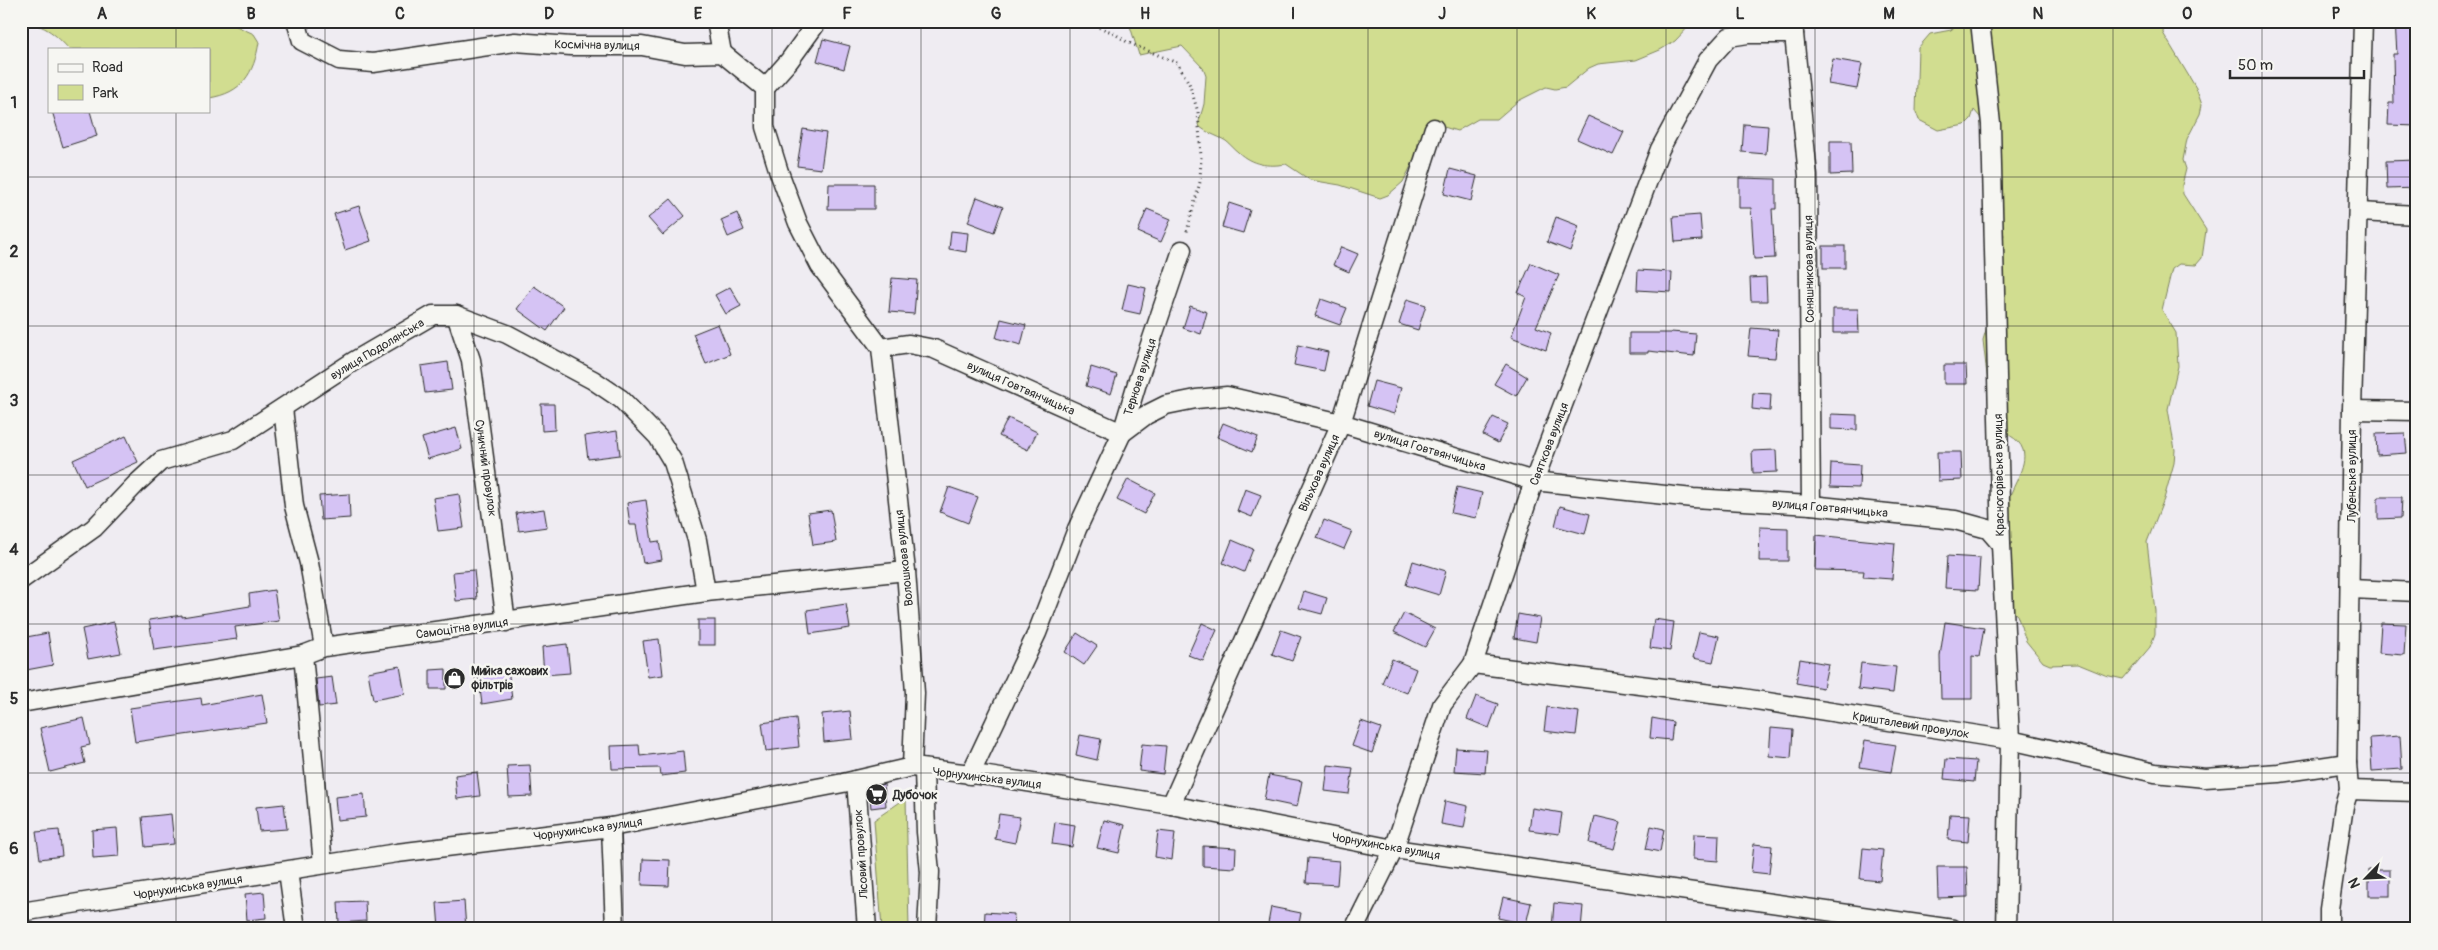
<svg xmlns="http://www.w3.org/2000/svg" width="2438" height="950" viewBox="0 0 2438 950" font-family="Pangolin,sans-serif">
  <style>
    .green { fill: #d1dd90; stroke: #7e845e }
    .building { fill: #d5c3f4; stroke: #2b2b2b }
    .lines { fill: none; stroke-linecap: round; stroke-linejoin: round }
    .minor-casing { stroke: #2b2b2b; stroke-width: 21 }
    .path { stroke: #2b2b2b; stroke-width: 3; stroke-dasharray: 1 4; stroke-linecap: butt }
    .minor { stroke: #f6f6f2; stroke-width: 18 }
    .grid { fill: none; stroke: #2b2b2b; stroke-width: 1; stroke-opacity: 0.55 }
    .labels { text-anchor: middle; stroke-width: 5; stroke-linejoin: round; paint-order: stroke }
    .street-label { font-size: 12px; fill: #2b2b2b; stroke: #f6f6f2 }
    .poi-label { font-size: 12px; font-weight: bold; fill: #2b2b2b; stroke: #f6f6f2; text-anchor: start }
    .neatline { fill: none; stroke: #2b2b2b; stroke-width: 2 }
    .grid-label { font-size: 16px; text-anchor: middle; font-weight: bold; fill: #2b2b2b }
  </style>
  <rect width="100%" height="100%" fill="#efecf2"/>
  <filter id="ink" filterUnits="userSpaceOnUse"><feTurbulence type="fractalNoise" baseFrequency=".02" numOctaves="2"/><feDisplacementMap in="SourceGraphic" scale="10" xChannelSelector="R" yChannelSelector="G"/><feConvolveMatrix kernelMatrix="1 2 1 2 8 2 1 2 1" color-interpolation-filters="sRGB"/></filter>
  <g filter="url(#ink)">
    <!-- green -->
    <g class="green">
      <path d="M21,21H225L254,34L259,42C254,74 242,93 209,98V49H69C58,37 39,17 21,28Z"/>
      <path d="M1118,21H1694L1675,41L1660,50L1636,60L1598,64L1589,68L1566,87L1555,89L1546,87L1518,101L1497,119H1478L1457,131L1444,127L1419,138L1416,156L1403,182L1388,195L1380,198L1340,185L1310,180L1286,164C1268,167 1252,165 1238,152C1234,149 1230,144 1226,141C1216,135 1206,133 1198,125L1204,104L1206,76L1203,68L1182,46L1139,55L1130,26Z"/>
      <path d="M1961,21H2164L2163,33L2196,88L2202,105L2200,114L2187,139L2183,160L2186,169L2182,185L2183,194L2206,230L2202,258L2196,265L2179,264L2172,269L2162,310L2176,333L2178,366L2168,409L2175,450L2174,463L2164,499L2147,542L2155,611V634L2150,647L2123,679L2105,675L2078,664L2050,665L2043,662L2026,641L2017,615L2006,606C2004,586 2008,573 2010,553C2012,538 2004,519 2007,504C2011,488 2028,466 2023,450C2019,437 2004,433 1993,428L1983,340L1995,298L1997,263L2004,235L1992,197L1980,117L1974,110L1971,119L1965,125L1938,130L1919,120L1916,112L1918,48L1930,34L1951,30Z"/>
      <path d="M906,798L909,929H882L874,820Z"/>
    </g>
    <!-- building -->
    <g class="building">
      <path d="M2395,21H2417V126L2388,125L2389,103H2394L2393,54H2397Z"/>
      <path d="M823,39L850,46L844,69L817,61Z"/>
      <path d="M1833,59L1862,64L1857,89L1828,84Z"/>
      <path d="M52,111H90L97,136L63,147Z"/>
      <path d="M1588,116L1624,132L1613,155L1577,139Z"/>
      <path d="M1744,124L1768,126L1766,154L1742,152Z"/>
      <path d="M803,129L826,133L821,169L797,166Z"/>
      <path d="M1830,141H1851L1852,174L1830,175Z"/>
      <path d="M2417,160V188L2387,189L2386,161Z"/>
      <path d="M1450,169L1477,176L1471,201L1444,194Z"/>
      <path d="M1739,178L1776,179V209H1772L1775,258L1754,259L1751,208H1739Z"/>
      <path d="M829,184H874V209H828Z"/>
      <path d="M977,197L1003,207L994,232L968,222Z"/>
      <path d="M671,199L685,216L663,235L648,218Z"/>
      <path d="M1229,203L1250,210L1243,233L1222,227Z"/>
      <path d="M359,206L371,241L345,250L334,214Z"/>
      <path d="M1147,209L1171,219L1161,242L1138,232Z"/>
      <path d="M737,213L744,230L728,237L721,220Z"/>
      <path d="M1700,215L1702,240L1675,242L1673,217Z"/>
      <path d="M1556,217L1579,226L1570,251L1547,242Z"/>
      <path d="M951,231L968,233L966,252L949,249Z"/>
      <rect x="1823" y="246" width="22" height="22"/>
      <path d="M1341,247L1358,254L1349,272L1333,265Z"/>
      <path d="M1531,263L1559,275L1536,327L1551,333L1546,350L1511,337L1526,297L1518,293Z"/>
      <path d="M1638,270L1672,272L1671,292L1637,290Z"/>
      <path d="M1766,277L1767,301H1751L1750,278Z"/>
      <path d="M892,278L917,280L914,314L889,312Z"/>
      <path d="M1128,284L1146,288L1140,314L1122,310Z"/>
      <path d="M534,286L564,307L547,331L517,309Z"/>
      <path d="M730,287L741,306L726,314L715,295Z"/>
      <path d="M1321,299L1347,308L1340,325L1315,316Z"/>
      <path d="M1407,299L1426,305L1418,330L1399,324Z"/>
      <path d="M1190,306L1207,312L1201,334L1183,328Z"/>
      <path d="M1833,309H1858L1859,333H1833Z"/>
      <path d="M1001,319L1026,325L1021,345L996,338Z"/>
      <path d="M718,324L730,354L706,364L693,334Z"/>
      <path d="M1751,328L1778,330L1775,358L1748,356Z"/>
      <path d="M1671,332L1696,334L1694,356L1648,351V353H1629V333H1671Z"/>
      <path d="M1298,345L1328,352L1324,371L1294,365Z"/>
      <path d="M448,362L452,390L425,393L421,366Z"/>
      <path d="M1506,364L1527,377L1516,396L1494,384Z"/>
      <path d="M1944,365H1966L1967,384H1944Z"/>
      <path d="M1091,367L1117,375L1111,394L1086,386Z"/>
      <path d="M1374,381L1401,388L1394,414L1367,406Z"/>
      <path d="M1753,393L1771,394L1770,411L1752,409Z"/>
      <path d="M541,404H554L555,430L542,431Z"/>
      <path d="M1831,414L1857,415V430L1831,429Z"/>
      <path d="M1493,417L1508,424L1498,443L1483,435Z"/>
      <path d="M1008,418L1037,432L1028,450L999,436Z"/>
      <path d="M1223,423L1258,437L1252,452L1217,437Z"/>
      <path d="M456,428L462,449L428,459L422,438Z"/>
      <path d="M617,431L620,455L588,459L585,436Z"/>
      <path d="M2405,433L2407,453L2377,455L2376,434Z"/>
      <path d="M126,436L138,462L85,486L73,460Z"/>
      <path d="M1776,450L1777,472L1753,473L1752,451Z"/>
      <path d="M1937,452H1961L1962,480L1938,481Z"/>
      <path d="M1831,463L1860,465L1859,488L1830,487Z"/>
      <path d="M1128,479L1155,493L1144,514L1117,500Z"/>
      <path d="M949,487L978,497L968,523L940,512Z"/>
      <path d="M1457,487L1482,493L1476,518L1451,513Z"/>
      <path d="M1245,489L1261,495L1252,517L1237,511Z"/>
      <path d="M349,494L350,518L321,520L319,496Z"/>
      <path d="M459,494L464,528L438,531L433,498Z"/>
      <path d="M2378,497H2402L2401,518L2378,519Z"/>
      <path d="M646,500L652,542L659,541L662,560L643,563L636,525H630L627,503Z"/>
      <path d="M1560,506L1590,514L1585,534L1555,526Z"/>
      <path d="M544,509L547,527L519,531L516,513Z"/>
      <path d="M831,510L836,542L813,545L808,513Z"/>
      <path d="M1324,520L1352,531L1344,549L1317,538Z"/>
      <path d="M1760,527L1788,528V561H1759Z"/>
      <path d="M1816,535L1895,543L1892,579L1863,577L1864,571L1815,570Z"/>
      <path d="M1232,540L1253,549L1244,572L1223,563Z"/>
      <path d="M1947,556L1980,558L1978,590L1945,588Z"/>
      <path d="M1413,561L1446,571L1439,595L1406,585Z"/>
      <path d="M474,570L477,599L456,601L453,572Z"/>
      <path d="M274,590L279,621L235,627L237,639L154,650L149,620L182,615V617L250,606L249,594Z"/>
      <path d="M1304,591L1327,598L1322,614L1299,608Z"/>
      <path d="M846,604L850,628L810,634L807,610Z"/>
      <path d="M1404,613L1435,629L1425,647L1394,632Z"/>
      <path d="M1518,614L1540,618L1536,642L1514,638Z"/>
      <path d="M1654,619L1674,622L1670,651L1650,648Z"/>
      <rect x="698" y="620" width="17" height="25"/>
      <path d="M114,622L121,653L88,659L82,629Z"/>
      <path d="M1945,622L1984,628L1979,657L1972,656V699H1941L1940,656Z"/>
      <path d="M1202,623L1217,630L1203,661L1188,655Z"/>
      <path d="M2381,623L2406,624L2404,655L2379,653Z"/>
      <path d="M1281,630L1301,637L1292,661L1272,654Z"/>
      <path d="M1699,632L1719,636L1713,662L1693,658Z"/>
      <path d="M48,633L53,665L21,671V638Z"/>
      <path d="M1077,633L1097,646L1084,665L1065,652Z"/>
      <path d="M659,639L663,675L648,677L643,641Z"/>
      <path d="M567,644L570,673L544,675L542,647Z"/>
      <path d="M1392,659L1416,669L1407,693L1382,683Z"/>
      <path d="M1800,659L1828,664L1823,688L1796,683Z"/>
      <path d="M1861,663L1896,667L1893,693L1858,689Z"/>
      <path d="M400,666L405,694L373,700L368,672Z"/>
      <path d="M446,669V689H430V670Z"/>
      <path d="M508,669L512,699L482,704L478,674Z"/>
      <path d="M332,677L336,705L319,707L316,679Z"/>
      <path d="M262,694L267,723L135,742L130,708L201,698L202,705Z"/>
      <path d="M1476,696L1498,704L1489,728L1467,719Z"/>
      <path d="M1547,707L1579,712L1576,735L1544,731Z"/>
      <path d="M850,711L853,739L824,742L822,714Z"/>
      <path d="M84,718L90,745L81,747L85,763L50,772L40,728Z"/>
      <path d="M796,718L799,747L766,751L762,723Z"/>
      <path d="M1652,718L1673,722L1671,740L1650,738Z"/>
      <path d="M1361,721L1381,728L1372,753L1352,746Z"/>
      <path d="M1771,728L1793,730L1791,758L1769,756Z"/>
      <path d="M1080,735L1101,739L1097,760L1076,755Z"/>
      <path d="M2400,736L2402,769L2372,771L2370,738Z"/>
      <path d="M1865,740L1896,745L1891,772L1860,767Z"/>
      <path d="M1142,744L1166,746L1163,774L1139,771Z"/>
      <path d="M639,745L640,756L683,751L685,773L661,776L660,768L612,769L611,746Z"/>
      <path d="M1456,748L1487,750L1485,773L1454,771Z"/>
      <path d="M1946,759L1976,761L1974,782L1944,779Z"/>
      <path d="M530,765L532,796L509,797L507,766Z"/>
      <path d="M1328,765L1353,768L1349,794L1325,791Z"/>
      <path d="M477,772L480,796L457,799L455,775Z"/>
      <path d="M1269,775L1302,781L1297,807L1264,800Z"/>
      <path d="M884,784L886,806L871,808L869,788Z"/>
      <path d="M364,794L366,817L337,820L335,797Z"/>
      <path d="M1445,801L1468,806L1464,828L1441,824Z"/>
      <path d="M284,804L287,829L259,831L256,807Z"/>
      <path d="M1532,808L1562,813L1559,834L1529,830Z"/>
      <path d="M171,814L174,844L145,847L142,817Z"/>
      <path d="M999,814L1020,817L1015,843L995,839Z"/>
      <path d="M1950,814L1970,815L1968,842L1948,840Z"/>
      <path d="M1595,816L1621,822L1614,849L1589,843Z"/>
      <path d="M1104,820L1125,825L1119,853L1097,848Z"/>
      <path d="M1055,822L1075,825L1072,847L1052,844Z"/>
      <path d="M1651,826L1664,829L1660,852L1646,849Z"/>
      <path d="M117,828L119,856L93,858L92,830Z"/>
      <path d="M59,830L62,856L40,859L36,832Z"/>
      <path d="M1158,831L1175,833L1172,860L1155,857Z"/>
      <path d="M1694,834L1719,835L1718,861L1693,859Z"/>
      <path d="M1754,844L1772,846L1769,874L1751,872Z"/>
      <path d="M1203,846L1236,848L1235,868L1203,866Z"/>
      <path d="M1863,848L1883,850L1880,881L1860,879Z"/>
      <path d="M1308,858L1339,861L1337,885L1306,883Z"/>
      <path d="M643,859L670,860L669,886L642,885Z"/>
      <path d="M1937,867H1967L1968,897L1938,898Z"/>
      <rect x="2369" y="870" width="21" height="26"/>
      <path d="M264,892L266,918L247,920L245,894Z"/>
      <path d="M1503,897L1531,903L1526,924L1498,918Z"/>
      <path d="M365,901L366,921L339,923L338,902Z"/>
      <path d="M464,901L466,929H439L437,903Z"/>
      <path d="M1554,903L1583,906L1581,929H1552Z"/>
      <path d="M1271,907L1301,913L1298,929H1267Z"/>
      <path d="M985,912L1014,914L1013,929H984Z"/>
    </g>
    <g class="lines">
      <defs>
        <g id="minor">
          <path d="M296,21L302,41L339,60L373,63L515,42L571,46H642L685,54L722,53L765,88V127L779,172L798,223L820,266L881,348L906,571L915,693L912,767"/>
          <path d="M716,21L722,53"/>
          <path d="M1980,21L1991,124L2001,544L2010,740L2006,929"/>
          <path d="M1794,34L1808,176L1811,505"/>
          <path d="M765,88L789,61L818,21"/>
          <path d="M2359,212L2417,215"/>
          <path d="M456,315L471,360L506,622"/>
          <path d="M881,348L909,344L934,349L1122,433L1146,415L1166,405L1196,399L1227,396L1341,423L1534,481L1693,498L1811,505L1955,520L1988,529L2001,544"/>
          <path d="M283,408L294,506L309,563L324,647"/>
          <path d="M2352,410L2417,411"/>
          <path d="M21,580L94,528L136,484L161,461L233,440L354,361L433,315H456L507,334L593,380L621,399L658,437L673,462L697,540L706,592"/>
          <path d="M2351,589L2417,592"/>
          <path d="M303,655L323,864"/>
          <path d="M1473,664L1743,698L2010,740L2155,773L2205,778L2279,773L2347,763"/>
          <path d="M21,703L303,655L324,647L706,592L906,571"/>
          <path d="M924,770L926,832L930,872L927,929"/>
          <path d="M970,775L1037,633L1077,529L1122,433L1137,383L1182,250"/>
          <path d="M856,780L867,929"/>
          <path d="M2349,790L2417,792"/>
          <path d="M1171,805L1341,423L1434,128"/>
          <path d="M611,827L615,929"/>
          <path d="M288,871L296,929"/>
          <path d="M21,912L397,853L611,827L843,783L912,767L988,776L1171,805L1394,849L1953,929"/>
          <path d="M1354,929L1394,849L1442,705L1473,664L1534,481L1660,149L1708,60L1729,37L1748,34H1794L1793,21"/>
          <path d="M2329,929V909L2344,806L2349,790L2347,763L2352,410L2363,21"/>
        </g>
      </defs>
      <!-- minor casing -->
      <use href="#minor" class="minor-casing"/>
      <!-- path -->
      <g class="path">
        <path d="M889,21H947"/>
        <path d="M1080,21L1112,32L1127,42L1177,63L1189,83L1198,112L1201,157L1200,182L1186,235"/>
      </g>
      <!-- minor -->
      <use href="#minor" class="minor"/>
    </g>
  </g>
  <!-- grid -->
  <path class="grid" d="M176,21V49M325,21V929M474,21V929M623,21V929M772,21V929M921,21V929M1070,21V929M1219,21V929M1368,21V929M1517,21V929M1666,21V929M1815,21V929M1964,21V929M2113,21V929M2262,21V929M176,111V929M21,177H2417M21,326H2417M21,475H2417M21,624H2417M21,773H2417"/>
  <!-- icons -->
  <defs>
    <symbol id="shop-disc" viewBox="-11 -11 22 22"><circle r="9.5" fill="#2b2b2b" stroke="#f6f6f2"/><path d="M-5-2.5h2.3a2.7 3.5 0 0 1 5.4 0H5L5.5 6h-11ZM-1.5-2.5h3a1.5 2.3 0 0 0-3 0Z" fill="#fff"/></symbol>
    <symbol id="supermarket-disc" viewBox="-11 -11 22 22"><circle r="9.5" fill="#2b2b2b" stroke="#f6f6f2"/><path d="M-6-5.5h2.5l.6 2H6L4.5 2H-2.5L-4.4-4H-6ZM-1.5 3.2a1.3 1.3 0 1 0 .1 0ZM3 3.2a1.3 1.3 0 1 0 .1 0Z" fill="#fff"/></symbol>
  </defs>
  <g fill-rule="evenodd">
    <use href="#shop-disc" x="442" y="666" width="25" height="25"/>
    <use href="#supermarket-disc" x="864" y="782" width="25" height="25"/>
  </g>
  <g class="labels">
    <!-- street labels -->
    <g class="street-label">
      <text transform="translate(597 45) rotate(1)" y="4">Космічна вулиця</text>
      <text transform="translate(1809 269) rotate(-91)" y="4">Соняшникова вулиця</text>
      <text transform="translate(377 349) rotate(-31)" y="4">вулиця Подолянська</text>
      <text transform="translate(1140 377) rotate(-72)" y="4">Тернова вулиця</text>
      <text transform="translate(1021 388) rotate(24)" y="4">вулиця Говтвянчицька</text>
      <text transform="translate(1549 444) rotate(-69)" y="4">Святкова вулиця</text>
      <text transform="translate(1430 450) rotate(17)" y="4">вулиця Говтвянчицька</text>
      <text transform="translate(486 468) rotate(82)" y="4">Суничний провулок</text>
      <text transform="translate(1319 473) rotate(-66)" y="4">Вільхова вулиця</text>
      <text transform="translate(1999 475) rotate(-91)" y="4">Красногорівська вулиця</text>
      <text transform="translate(2352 476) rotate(-90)" y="4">Лубенська вулиця</text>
      <text transform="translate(1830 508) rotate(5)" y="4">вулиця Говтвянчицька</text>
      <text transform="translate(904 558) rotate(-96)" y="4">Волошкова вулиця</text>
      <text transform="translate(462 628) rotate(-8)" y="4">Самоцітна вулиця</text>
      <text transform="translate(1911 725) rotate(9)" y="4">Кришталевий провулок</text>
      <text transform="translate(987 778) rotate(7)" y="4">Чорнухинська вулиця</text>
      <text transform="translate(588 829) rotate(-8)" y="4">Чорнухинська вулиця</text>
      <text transform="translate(1386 846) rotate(10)" y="4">Чорнухинська вулиця</text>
      <text transform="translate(861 854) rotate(-94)" y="4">Лісовий провулок</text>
      <text transform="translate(188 887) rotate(-9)" y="4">Чорнухинська вулиця</text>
    </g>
    <!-- poi labels -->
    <g class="poi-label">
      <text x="471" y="675">Мийка сажових<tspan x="471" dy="14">фільтрів</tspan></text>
      <text x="893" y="799">Дубочок</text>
    </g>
  </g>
  <!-- margin -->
  <rect width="2438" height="950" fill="none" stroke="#f6f6f2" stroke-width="55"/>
  <!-- legend -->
  <rect x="48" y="48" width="162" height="65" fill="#f6f6f2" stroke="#a5a5a2"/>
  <rect x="58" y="64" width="25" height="8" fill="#f6f6f2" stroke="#a5a5a2"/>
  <text x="92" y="72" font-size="15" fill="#2b2b2b">Road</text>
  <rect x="58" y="85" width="25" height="15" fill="#d1dd90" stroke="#a5a5a2"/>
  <text x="92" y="98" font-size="15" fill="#2b2b2b">Park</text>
  <!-- north arrow -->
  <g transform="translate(2366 878) rotate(246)" stroke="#f6f6f2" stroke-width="4" paint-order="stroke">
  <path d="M0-4L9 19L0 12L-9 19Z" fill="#2b2b2b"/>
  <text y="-8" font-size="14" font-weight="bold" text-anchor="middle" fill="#2b2b2b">N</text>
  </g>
  <!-- scale -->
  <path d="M2230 70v8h134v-8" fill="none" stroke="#2b2b2b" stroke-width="2.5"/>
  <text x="2238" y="70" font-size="15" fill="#2b2b2b" stroke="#f6f6f2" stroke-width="4" paint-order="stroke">50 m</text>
  <rect x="28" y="28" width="2382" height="894" class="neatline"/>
  <g class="grid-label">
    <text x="102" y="19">A</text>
    <text x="251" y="19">B</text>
    <text x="400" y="19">C</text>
    <text x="549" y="19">D</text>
    <text x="698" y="19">E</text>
    <text x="847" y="19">F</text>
    <text x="996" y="19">G</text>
    <text x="1145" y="19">H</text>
    <text x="1293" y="19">I</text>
    <text x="1442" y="19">J</text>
    <text x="1591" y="19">K</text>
    <text x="1740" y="19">L</text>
    <text x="1889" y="19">M</text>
    <text x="2038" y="19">N</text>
    <text x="2187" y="19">O</text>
    <text x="2336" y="19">P</text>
    <text x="14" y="108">1</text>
    <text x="14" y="257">2</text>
    <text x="14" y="406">3</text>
    <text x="14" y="555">4</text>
    <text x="14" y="704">5</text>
    <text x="14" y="854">6</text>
  </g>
</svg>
